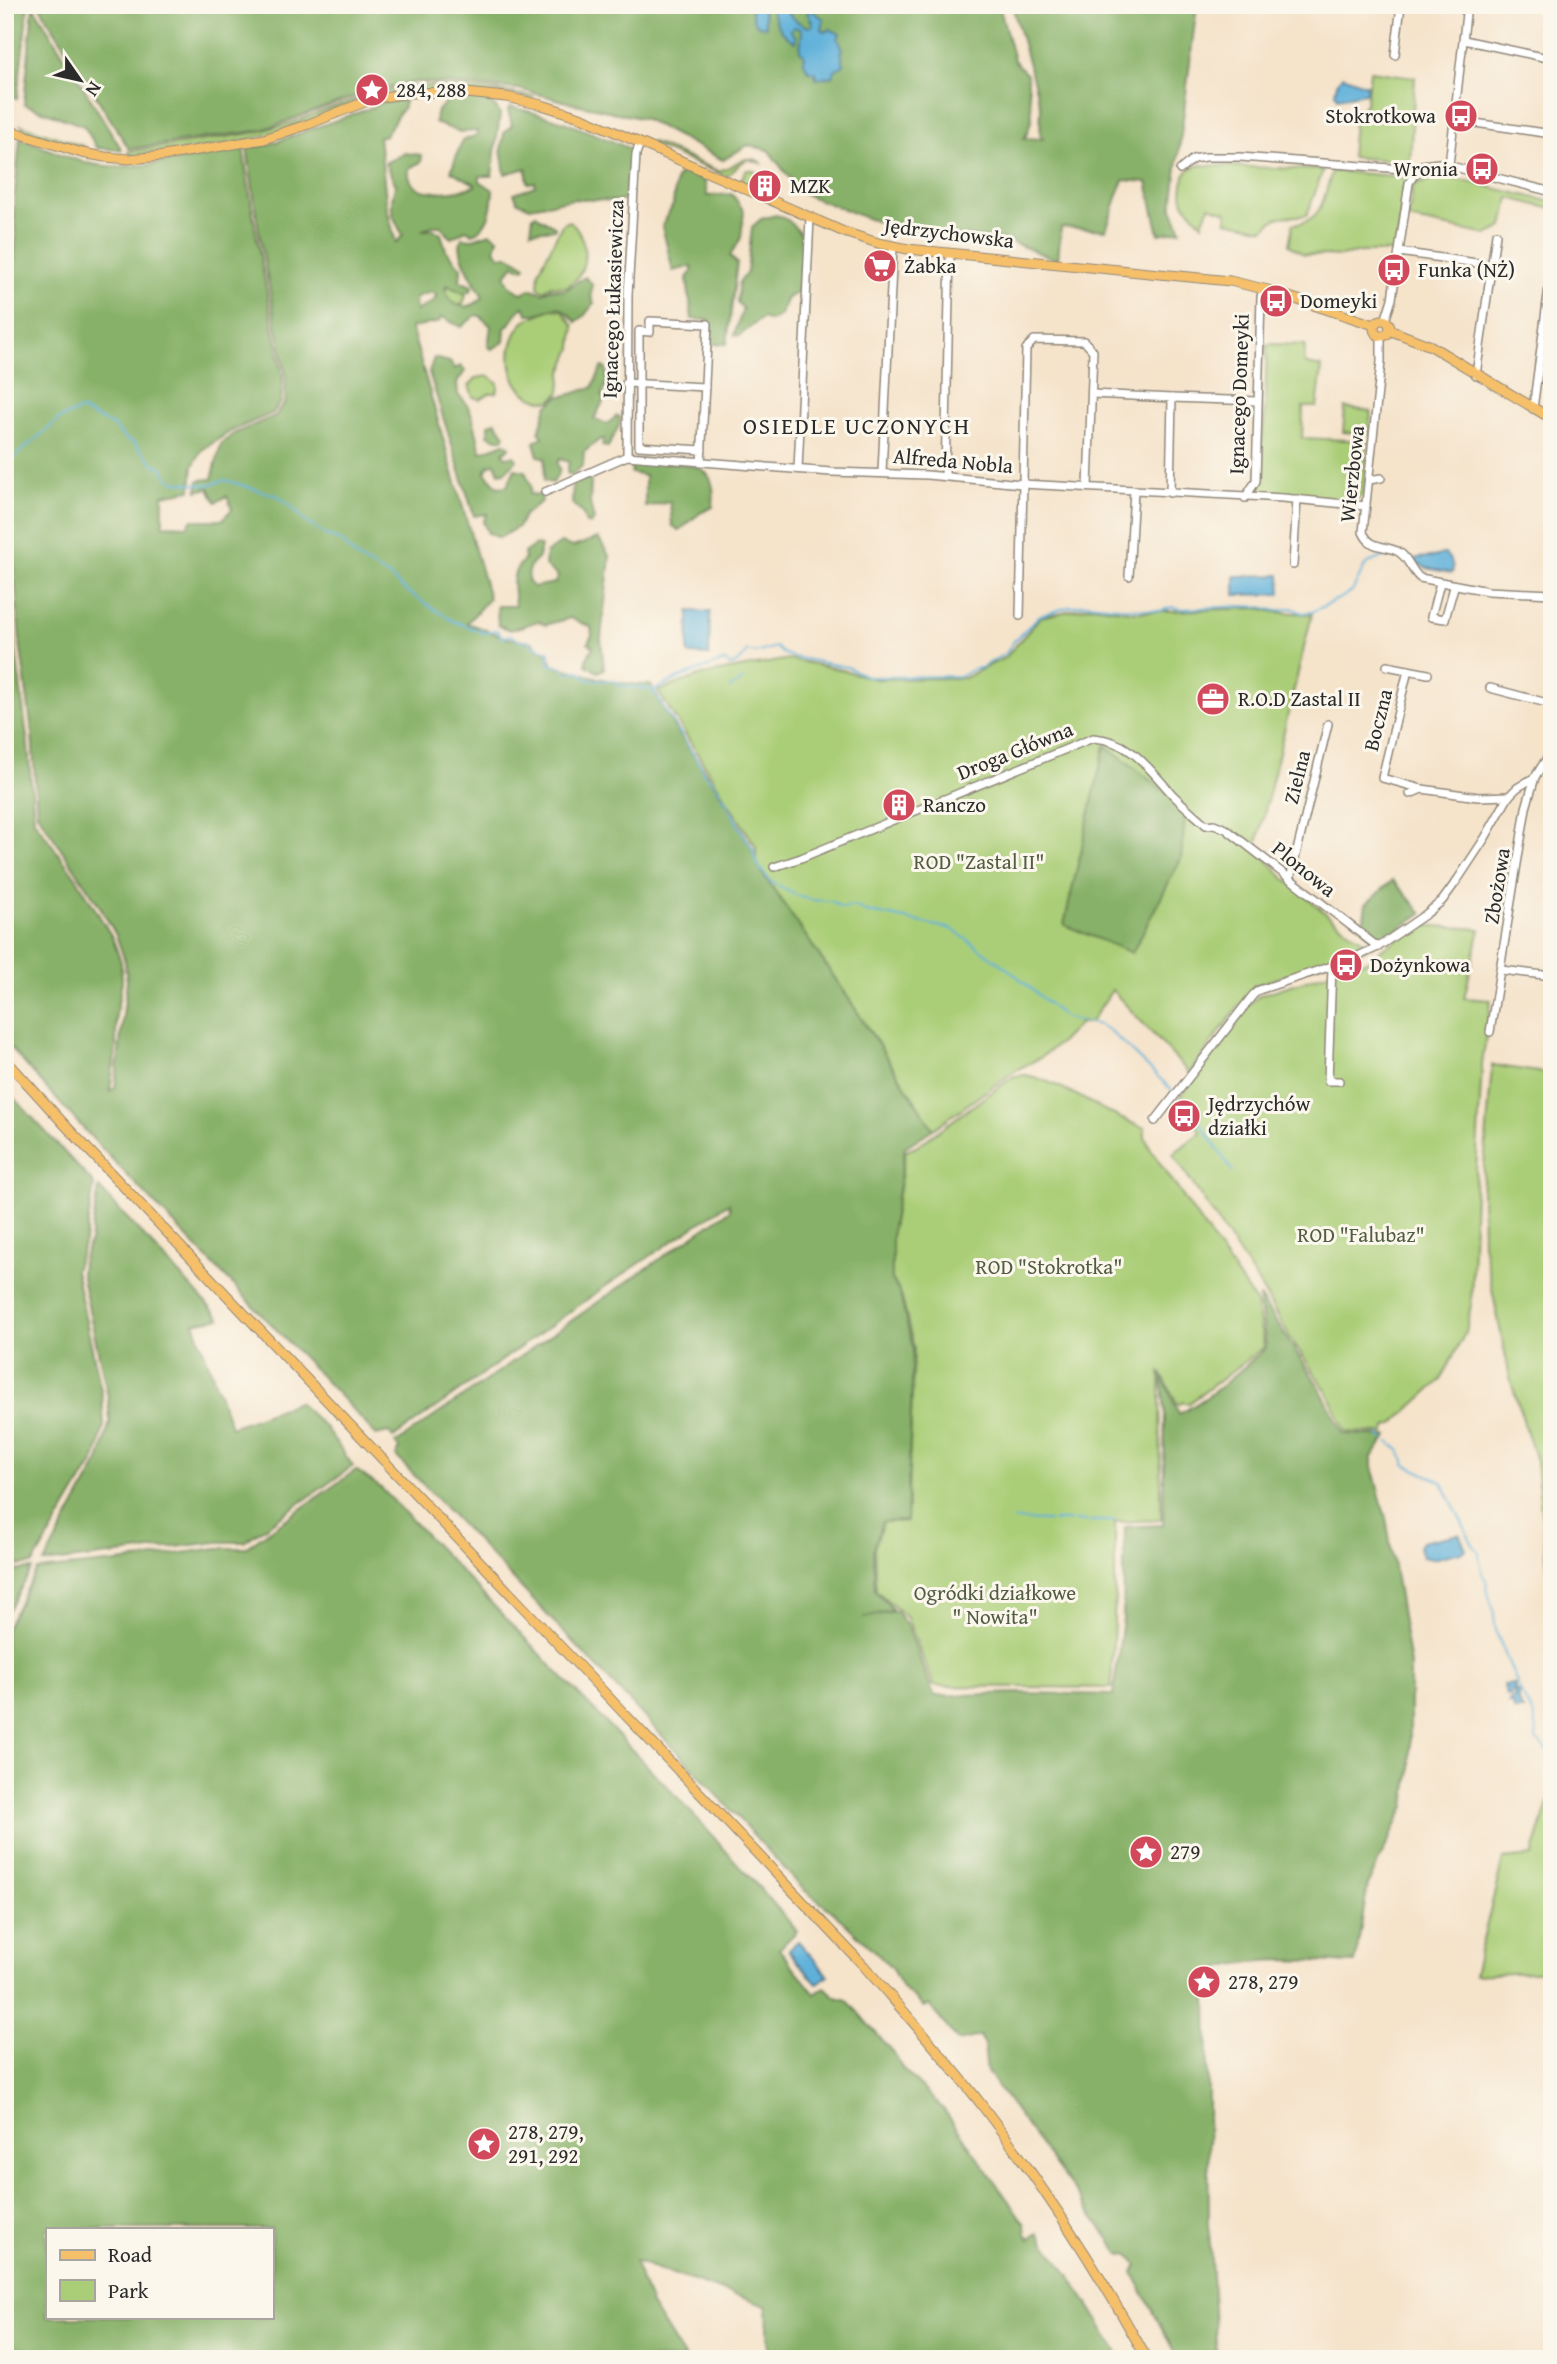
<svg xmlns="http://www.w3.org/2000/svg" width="1557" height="2364" viewBox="0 0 1557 2364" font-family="'Gentium Book Plus',serif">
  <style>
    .green { fill: #aace77; stroke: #6a7c51; stroke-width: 2 }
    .forest { fill: #87b168; stroke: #596e4a; stroke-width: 2; fill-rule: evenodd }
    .water { fill: #5fb1da; stroke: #456e82; stroke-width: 2 }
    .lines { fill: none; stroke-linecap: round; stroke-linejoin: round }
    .stream { stroke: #5fb1da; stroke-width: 2 }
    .minor-casing { stroke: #90877a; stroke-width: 10 }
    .major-casing { stroke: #90877a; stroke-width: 11 }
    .minor { stroke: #fff; stroke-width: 7 }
    .major { stroke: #f6c06b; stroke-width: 9 }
    .labels { text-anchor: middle; stroke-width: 6; stroke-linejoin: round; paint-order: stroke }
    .poi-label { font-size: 21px; fill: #2b2b2b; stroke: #fbf7ec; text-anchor: start }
    .street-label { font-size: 21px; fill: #2b2b2b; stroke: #fbf7ec }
    .park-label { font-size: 21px; fill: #515c42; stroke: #fbf7ec }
    .neighbourhood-label { font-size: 23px; letter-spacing: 2px; fill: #2b2b2b; stroke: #fbf7ec }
  </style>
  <rect width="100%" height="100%" fill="#fbf7ec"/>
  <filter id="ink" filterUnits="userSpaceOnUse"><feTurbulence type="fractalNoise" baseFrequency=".0143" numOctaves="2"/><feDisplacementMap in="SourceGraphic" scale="14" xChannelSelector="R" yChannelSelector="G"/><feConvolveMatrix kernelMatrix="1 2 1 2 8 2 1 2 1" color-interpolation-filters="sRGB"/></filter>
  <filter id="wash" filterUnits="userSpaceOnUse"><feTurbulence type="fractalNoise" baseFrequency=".00686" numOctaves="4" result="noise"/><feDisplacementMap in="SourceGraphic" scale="28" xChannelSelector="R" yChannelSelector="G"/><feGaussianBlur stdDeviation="1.57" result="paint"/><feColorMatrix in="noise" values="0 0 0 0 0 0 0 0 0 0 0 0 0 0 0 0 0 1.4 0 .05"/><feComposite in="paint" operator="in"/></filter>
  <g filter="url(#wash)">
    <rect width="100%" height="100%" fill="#f5e3ca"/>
    <!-- green -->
    <g class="green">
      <path d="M1370,71L1415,77L1410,162L1351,157L1355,109H1362L1366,103Z"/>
      <path d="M428,86L495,90L534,97L531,99L501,93H373L394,89Z"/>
      <path d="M367,95L368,97C334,111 301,125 266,135C223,147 176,150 132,156L128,152L254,133L291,123Z"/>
      <path d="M21,125L84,146L81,150L25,131Z"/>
      <path d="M652,142L718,171C735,168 745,150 763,164L748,159C737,163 736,172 725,176L651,145Z"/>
      <path d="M1199,165L1323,170L1307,215C1286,219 1281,210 1264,229L1226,221L1227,212L1209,206L1202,224L1184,203L1182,193L1184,175L1189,169Z"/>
      <path d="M1439,167L1445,169L1444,175L1414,182L1422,172Z"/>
      <path d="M747,170H751L758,173L763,180L759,184L765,192L770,189L771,195L744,185L742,177Z"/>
      <path d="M1332,171L1406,177L1396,252H1361L1341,256L1304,254L1289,245L1293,224C1323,223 1324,196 1332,171Z"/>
      <path d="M1448,177L1552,202V209L1509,198L1503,227L1487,235L1408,219L1413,185Z"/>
      <path d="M569,221C585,231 589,259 579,275C577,280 570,284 566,287L550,286L544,291L538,287L539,271L562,225Z"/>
      <path d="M450,285L463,290L466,295L463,304L455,307L446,302L444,291Z"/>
      <path d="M551,309L562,310L574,326L572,348L562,372L560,392L551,401C510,403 499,351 522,324C529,316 542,314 551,309Z"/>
      <path d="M1267,344L1305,345L1304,361L1307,364L1322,367L1317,407H1303L1302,438L1368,441L1363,495L1352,502L1261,494L1258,483L1265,410Z"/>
      <path d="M489,376L498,383V389L496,393H490L480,399L473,397L469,386L476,378Z"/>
      <path d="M1345,408L1371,411L1369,434L1343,432Z"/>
      <path d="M1092,606L1137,612L1259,608L1275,612L1312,614L1256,848L1283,877L1329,916L1371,947L1254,986L1189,1073L1112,990L1090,1023H1080L1061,1042L1040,1058L1016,1070L933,1129L846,994L763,874L756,863V847L658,691L702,675L789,659L839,669L875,679L964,678L1006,657L1040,617Z"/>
      <path d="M1420,925L1480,929L1464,998L1491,1000L1482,1065L1475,1188L1471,1305L1466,1331L1441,1380L1393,1424L1386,1427L1385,1433L1346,1432L1327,1392L1289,1336L1256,1279L1173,1154L1201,1132L1178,1100L1235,1026C1238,1013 1250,1003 1260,995L1378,957L1380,950Z"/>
      <path d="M1492,1065L1552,1074V1611L1536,1461L1510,1378L1483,1244L1482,1193Z"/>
      <path d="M1026,1075C1067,1084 1104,1115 1145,1128V1137L1151,1150L1256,1303L1264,1347L1188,1404L1183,1402L1178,1405L1160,1371L1161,1520L1115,1522V1596L1111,1688L934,1686L907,1618L876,1590L874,1548L883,1522L907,1521L914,1348L901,1294L892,1279V1228L905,1155L906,1151L916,1147L1014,1076Z"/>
      <path d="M1549,1800L1552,1801V1971L1474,1975L1503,1859L1532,1856Z"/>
    </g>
    <!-- forest -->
    <g class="forest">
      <path d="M5,5L28,6L17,99L5,91Z"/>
      <path d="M39,5H999L1014,60L1027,75L1032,118L1027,134L1024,138L1043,139L1040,135L1041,108L1012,5H1197L1172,208L1181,230L1159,234L1147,182L1123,180L1106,230L1061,227L1058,260L1003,239L915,232L869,219L801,193L768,150L748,145L723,160L645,119L571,103L519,89L417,82L367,92L262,130L129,149Z"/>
      <path d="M33,7H34L122,150L97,148L84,126L24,104Z"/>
      <path d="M449,98C468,99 491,94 500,114L492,176H480V181L493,190C492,207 490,226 473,234L466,230L451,238L441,226H432L421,231L433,229L441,234L446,250L461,268L460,281L472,286L471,291L463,293L447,285L445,287C450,308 468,313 483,297C475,282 454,252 462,238L473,239L490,233L498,238L495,250L500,256H510L526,266L524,269L514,265L505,276L510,286L521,293L532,289L543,293L550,289L565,290L585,277L592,284L591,296L594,303L584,316L576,322C552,293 554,316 528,314L524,307C514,313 513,322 505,328L504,342L492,349L488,347L491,326L480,316L476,315L461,327L442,317L438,323C426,322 423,328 411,327L489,598L467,623L507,638L532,642L538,648L547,651L553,665C587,675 615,685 651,685L674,726L722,796L753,849V854L763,874L843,990L933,1129L905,1147L892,1228V1279L900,1294L913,1349L907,1521L882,1522L873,1551L875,1590L893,1610L863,1618L896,1611L908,1627L934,1696L1020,1693L1113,1695L1123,1619L1125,1527L1163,1525L1165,1412L1161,1373L1179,1414C1212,1397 1238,1372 1266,1348L1259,1296L1318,1385L1344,1434L1388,1436L1372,1457V1466L1387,1523L1410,1665V1769L1405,1806L1368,1884L1355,1963C1306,1961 1253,1954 1207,1973L1209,2226L1217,2359H1178L1133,2273L1137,2265L1128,2254L1121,2255L987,2072L984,2045L980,2036L958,2041L929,2005L924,2007L902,1988L891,1967L833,1912L803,1889L690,1765L396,1456L400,1448L395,1444L730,1210L729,1203L606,1286L393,1438L389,1432L376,1435C254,1302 123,1178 5,1041V501L15,644L28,746L34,820L77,879L112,937L121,962L122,981L116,1015V1047L110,1091L115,1088L127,981L125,961L116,935L99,905L37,813L32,732L20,642L8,486L6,409L16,239L14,204L20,138C43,146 67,159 92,164C132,173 202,155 243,148L256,233L283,378L281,402L273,413L231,431L202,450L193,466L191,490L163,495V525L188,526L191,520H222L232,509L227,496L216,502L209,488L197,491L199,480L212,479L221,444L233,434L275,416L285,403L286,377L259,233L247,148L267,145L373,107L386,100L404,101V107C395,116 392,127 384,136H379L387,208L396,243L403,235C392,217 388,205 396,185L385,163L405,153L422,155L421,162L409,168C409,171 408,176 410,179C417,199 460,191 475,186V184L451,171L462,141L477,135V131L460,132L435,123L436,113ZM432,292L436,295L434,301L416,311L415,300L418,296Z"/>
      <path d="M510,107C552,115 592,133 631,149L626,198L620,201L574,199L530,207L518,202L514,193L535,186V182L528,183L526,168L505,174L501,149L504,133L512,125L508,110Z"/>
      <path d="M5,142L14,144L9,201L12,237L5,340Z"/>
      <path d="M682,172L705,181L707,196L732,194L744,211L741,238L730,256L737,263L727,344H711L710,320L692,319L687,278L692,271V266L673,271L662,226L673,205L676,179Z"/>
      <path d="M536,214L541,219L555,226V229L531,231L533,216Z"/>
      <path d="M776,215L788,220L804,237L799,292L787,298L780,315L771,321L762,318L739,336L734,335L743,309L737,302L739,282L747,272L752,227L761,219Z"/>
      <path d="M434,358L450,362L454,369L461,366L465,371L457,383L458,395C474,406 476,434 481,452L505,443L510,447L503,453L505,457L514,456L517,460L505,472L499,473L495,463L488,466L485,473L498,487L507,486L515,469L525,471L531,486L530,494L541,495L542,501L524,515L519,526L499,538L488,533L483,522L487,514L474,516L429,372Z"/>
      <path d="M602,367L606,369L607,382L602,396L604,400L594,419L607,424L617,416L620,417L619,426L608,447L602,446L604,439L599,440L584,452L583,465L572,475L567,473L569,462L560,459L557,463L560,470L553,483L544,481L545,458L538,456L534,442L543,437L539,432L547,406L559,396C571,397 581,389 592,388Z"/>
      <path d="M496,422L505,435L503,439H497L488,435L489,424Z"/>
      <path d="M633,461C648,462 694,461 704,471C715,480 714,495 713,507L700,513L679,531L672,525L670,502L645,507V476L631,473Z"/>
      <path d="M585,477L591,482L590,503L594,520L591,524L586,523L583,514L572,503L573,484Z"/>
      <path d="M598,538L610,557L601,638L604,669L598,672L586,665V660L593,647L588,643L592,635L591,627L570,618L545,625L538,621L511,630L498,625L497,606H515C514,585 508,575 525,559L524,553L535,545L541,546L538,559L529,567L528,581L533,587L555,583L558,576L545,566L546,553L561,543L573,547Z"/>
      <path d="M1105,745L1186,808L1181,859L1132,953L1064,925Z"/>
      <path d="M1393,880L1422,913L1379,942L1366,933L1363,925L1366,904Z"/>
      <path d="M5,1088L94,1184L85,1241L75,1270L102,1395L104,1425L96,1457L33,1564L5,1567Z"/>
      <path d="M99,1188L220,1318L194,1323L231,1427L298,1402L325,1427L353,1466L244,1542H217L44,1563L100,1459L110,1421L108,1397L81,1273L82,1262L90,1241Z"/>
      <path d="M356,1470L381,1488L679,1799L773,1903L797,1931L779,1949L815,1994L825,1987L836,1997L847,2000L896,2056L902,2068L944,2110L1025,2224L1026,2234L1030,2239L1038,2233L1073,2280L1122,2359H769L767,2306L634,2261L651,2305L685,2359H5V1630L37,1570L128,1561L217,1548H245ZM47,2229H271V2317H47Z"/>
      <path d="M32,1569L7,1613L5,1618V1572Z"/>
    </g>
    <!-- water -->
    <g class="water">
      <path d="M750,5H781C790,14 797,25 810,27L813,25L807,12L809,9L824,19L822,29L826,32L830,29L840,34L838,38L843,50L841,52L844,65L835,70L833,76L816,79L815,72L809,71L804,63V54L800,51L802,30L795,27L790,30L796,37L795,42C781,34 776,24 771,9L760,6L756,7L763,10L766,27L757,25L753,19Z"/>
      <path d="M1343,76L1366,85V93L1338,98L1335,93C1336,86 1337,81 1343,76Z"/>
      <path d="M1442,554H1445C1450,559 1455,565 1452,573L1426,568L1415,562V559C1424,556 1433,559 1442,554Z"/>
      <path d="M1280,575L1281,594L1235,595V576Z"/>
      <path d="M689,611L710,612L709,655L688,654Z"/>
      <path d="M1459,1534L1466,1549L1464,1551L1432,1559L1422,1557L1419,1547L1422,1542Z"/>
      <path d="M1515,1684V1690L1518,1693V1702L1523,1710H1514L1513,1704H1509V1701L1514,1698V1691H1511L1510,1696L1506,1695L1504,1685Z"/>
      <path d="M798,1941L828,1975L817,1984L788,1950Z"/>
    </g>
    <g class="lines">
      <!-- stream -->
      <g class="stream">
        <path d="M10,461L59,419L81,410L113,426L127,440L133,442L154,464L162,467L166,476L176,482L208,485L225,480L278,496L292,507L306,522L326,535L341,541L357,558L389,576L406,591L453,621L485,633L495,630L499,632L502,638L510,635L520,641L528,640L533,646L549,651V664L563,667L568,673L580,671L588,680L616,681L618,685L655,690L681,677L725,661L730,666C735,665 746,657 747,651L756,653L776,647L782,653L793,657L847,667L868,677L961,676L973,669L981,668L1006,653L1014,641L1039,616L1068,607L1087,604L1160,611L1172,607L1181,609L1242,606L1262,607L1277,611L1292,608L1302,613L1312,612L1352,592L1366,564L1390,554L1396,555"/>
        <path d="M730,688L743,680"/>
        <path d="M653,691L701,766L703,773C722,784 738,831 754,850L753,854L761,870"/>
        <path d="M762,871L771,882L796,895L812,900L831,901L842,908L854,906L868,913H876L952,929L1012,972L1065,1018L1100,1025L1110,1031L1173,1091"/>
        <path d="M1179,1097L1196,1117L1233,1172"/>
        <path d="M1378,1435L1384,1439"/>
        <path d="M1389,1442L1400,1451L1406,1465L1442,1482L1472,1543L1479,1552C1478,1557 1484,1579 1487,1583L1486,1588L1493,1608L1496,1632L1522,1695L1533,1715L1537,1729L1536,1740L1552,1754"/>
        <path d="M1012,1520L1049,1521"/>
        <path d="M1053,1521H1087"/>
        <path d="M1090,1521H1115"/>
      </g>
    </g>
  </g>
  <g filter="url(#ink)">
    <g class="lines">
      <defs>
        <g id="minor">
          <path d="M1464,40L1552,59"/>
          <path d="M1395,55L1401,5"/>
          <path d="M1454,120L1552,134"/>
          <path d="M1449,165L1467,5"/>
          <path d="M1180,170L1193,159L1205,157H1240L1417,170L1422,165L1439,163L1552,192"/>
          <path d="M1399,252L1491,265"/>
          <path d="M1385,321L1392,299L1409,183L1417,170"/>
          <path d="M1381,336V362L1363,532C1370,549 1384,545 1397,551C1408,556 1411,571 1420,578L1488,591L1552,594"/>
          <path d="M1476,375L1496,234"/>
          <path d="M626,383L705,387"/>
          <path d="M1092,394L1172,398L1170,493"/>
          <path d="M1172,398L1257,401"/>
          <path d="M1533,409L1552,264"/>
          <path d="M627,456L628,295L636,154L640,143"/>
          <path d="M701,463L708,324L650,321V332L639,331V446L702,450"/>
          <path d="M798,469L810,218"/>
          <path d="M882,472L893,247"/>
          <path d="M945,476L950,253"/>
          <path d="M1369,480L1381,478"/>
          <path d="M545,492L627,456L831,472L927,475L1022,484L1283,498L1366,506"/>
          <path d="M1245,498L1256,481L1261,297L1263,289"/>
          <path d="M1293,565L1297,499"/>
          <path d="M1129,576L1134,491"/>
          <path d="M1440,583L1431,617L1445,619L1454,587"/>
          <path d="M1020,616L1026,349L1034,340L1084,341L1093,351L1088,487"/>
          <path d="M1387,666L1428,674"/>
          <path d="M1408,670L1382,778L1422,789"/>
          <path d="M1490,688L1547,703L1552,707"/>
          <path d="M1410,794L1422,789L1478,797L1509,796"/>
          <path d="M774,867L801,858L1093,738C1131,740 1149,769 1173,795C1183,805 1195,815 1206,825L1214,824L1226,829L1378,947"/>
          <path d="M1290,879L1328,724"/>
          <path d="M1332,966L1328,1081H1339"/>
          <path d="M1501,970L1552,976"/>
          <path d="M1490,1032L1526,808L1535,777L1552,750"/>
          <path d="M1155,1121L1253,995L1259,990L1347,961L1378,947L1426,914L1442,901L1458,879L1485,838L1509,796L1517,788L1535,777"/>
        </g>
        <g id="major">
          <path d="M5,129L82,153L105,157L129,159L163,156L264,139L309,124L372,99L408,93L456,92L506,97L542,105L583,118L844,232L878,243L908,249L1230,281L1268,290L1374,325"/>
          <circle cx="1382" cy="328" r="8"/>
          <path d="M1389,330L1431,346L1552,419"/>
          <path d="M5,1059L65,1125L864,1966C903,2011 944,2056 981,2104C1043,2185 1098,2270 1147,2359"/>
        </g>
      </defs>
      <!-- minor casing -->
      <use href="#minor" class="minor-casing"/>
      <!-- major casing -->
      <use href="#major" class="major-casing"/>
      <!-- minor -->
      <use href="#minor" class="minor"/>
      <!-- major -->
      <use href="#major" class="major"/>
    </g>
  </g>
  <!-- icons -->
  <defs>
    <symbol id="sight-disc" viewBox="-11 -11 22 22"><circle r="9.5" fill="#d1495b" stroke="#fbf7ec"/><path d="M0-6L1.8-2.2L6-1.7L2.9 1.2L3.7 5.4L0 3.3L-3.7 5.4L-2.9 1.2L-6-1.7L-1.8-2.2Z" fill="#fff"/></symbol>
    <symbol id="bus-disc" viewBox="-11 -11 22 22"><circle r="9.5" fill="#d1495b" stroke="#fbf7ec"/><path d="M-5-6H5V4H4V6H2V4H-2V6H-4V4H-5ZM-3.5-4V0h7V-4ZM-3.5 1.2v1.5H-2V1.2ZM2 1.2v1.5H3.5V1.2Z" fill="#fff"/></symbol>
    <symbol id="building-disc" viewBox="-11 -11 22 22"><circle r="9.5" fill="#d1495b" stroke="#fbf7ec"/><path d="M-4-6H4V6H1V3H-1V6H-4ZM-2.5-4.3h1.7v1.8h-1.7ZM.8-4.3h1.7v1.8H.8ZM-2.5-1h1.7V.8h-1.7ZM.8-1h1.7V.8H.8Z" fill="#fff"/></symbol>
    <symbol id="supermarket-disc" viewBox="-11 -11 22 22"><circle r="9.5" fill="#d1495b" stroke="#fbf7ec"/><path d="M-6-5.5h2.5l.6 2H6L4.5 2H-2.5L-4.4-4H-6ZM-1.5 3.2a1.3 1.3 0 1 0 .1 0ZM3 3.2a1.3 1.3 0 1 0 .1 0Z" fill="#fff"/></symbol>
    <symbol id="office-disc" viewBox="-11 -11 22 22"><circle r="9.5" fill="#d1495b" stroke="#fbf7ec"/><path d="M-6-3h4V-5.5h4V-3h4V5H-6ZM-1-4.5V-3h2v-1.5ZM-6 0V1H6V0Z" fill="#fff"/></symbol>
  </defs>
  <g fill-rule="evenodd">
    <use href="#sight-disc" x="353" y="71" width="38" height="38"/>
    <use href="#bus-disc" x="1442" y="97" width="38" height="38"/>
    <use href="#bus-disc" x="1463" y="150" width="38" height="38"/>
    <use href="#building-disc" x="746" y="167" width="38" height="38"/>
    <use href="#supermarket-disc" x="861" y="247" width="38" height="38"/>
    <use href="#bus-disc" x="1375" y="251" width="38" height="38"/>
    <use href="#bus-disc" x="1257" y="282" width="38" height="38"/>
    <use href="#office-disc" x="1194" y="680" width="38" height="38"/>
    <use href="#building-disc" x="880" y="786" width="38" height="38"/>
    <use href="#bus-disc" x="1327" y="946" width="38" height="38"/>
    <use href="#bus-disc" x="1165" y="1097" width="38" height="38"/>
    <use href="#sight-disc" x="1127" y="1833" width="38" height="38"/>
    <use href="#sight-disc" x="1185" y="1963" width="38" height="38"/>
    <use href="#sight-disc" x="465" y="2125" width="38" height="38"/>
  </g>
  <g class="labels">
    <!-- poi labels -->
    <g class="poi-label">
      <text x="396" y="97">284, 288</text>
      <text x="1436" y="123" text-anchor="end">Stokrotkowa</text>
      <text x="1458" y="176" text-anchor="end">Wronia</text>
      <text x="790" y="193">MZK</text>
      <text x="904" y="273">Żabka</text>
      <text x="1418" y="277">Funka (NŻ)</text>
      <text x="1300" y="308">Domeyki</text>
      <text x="1238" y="706">R.O.D Zastal II</text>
      <text x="923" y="812">Ranczo</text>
      <text x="1370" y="972">Dożynkowa</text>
      <text x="1208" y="1111">Jędrzychów<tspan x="1208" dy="24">działki</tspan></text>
      <text x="1170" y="1859">279</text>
      <text x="1228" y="1989">278, 279</text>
      <text x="508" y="2139">278, 279,<tspan x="508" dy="24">291, 292</tspan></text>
    </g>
    <!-- street labels -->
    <g class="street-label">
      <text transform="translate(949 233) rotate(7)" y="7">Jędrzychowska</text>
      <text transform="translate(613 299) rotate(-88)" y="7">Ignacego Łukasiewicza</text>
      <text transform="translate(1239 394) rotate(-88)" y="7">Ignacego Domeyki</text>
      <text transform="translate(953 461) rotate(5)" y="7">Alfreda Nobla</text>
      <text transform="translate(1352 474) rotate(-84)" y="7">Wierzbowa</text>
      <text transform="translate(1378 720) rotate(-76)" y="7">Boczna</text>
      <text transform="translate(1015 751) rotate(-22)" y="7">Droga Główna</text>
      <text transform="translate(1297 777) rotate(-76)" y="7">Zielna</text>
      <text transform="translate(1304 869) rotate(39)" y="7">Plonowa</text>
      <text transform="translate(1497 886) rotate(-81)" y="7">Zbożowa</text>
    </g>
    <!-- park labels -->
    <g class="park-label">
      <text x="979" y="869">ROD "Zastal II"</text>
      <text x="1361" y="1242">ROD "Falubaz"</text>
      <text x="1049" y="1274">ROD "Stokrotka"</text>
      <text x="995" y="1600">Ogródki działkowe<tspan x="995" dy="24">" Nowita"</tspan></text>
    </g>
    <!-- neighbourhood labels -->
    <g class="neighbourhood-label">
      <text x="857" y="434">OSIEDLE UCZONYCH</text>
    </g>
  </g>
  <!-- margin -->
  <rect width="1557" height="2364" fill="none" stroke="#fbf7ec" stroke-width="28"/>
  <!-- legend -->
  <rect x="46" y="2228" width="228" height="91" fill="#fbf7ec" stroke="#a8a59f" stroke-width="2"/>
  <rect x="60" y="2250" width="35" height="10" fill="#f6c06b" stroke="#a8a59f" stroke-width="2"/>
  <text x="108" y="2262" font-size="21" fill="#2b2b2b">Road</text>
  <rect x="60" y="2280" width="35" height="21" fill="#aace77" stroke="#a8a59f" stroke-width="2"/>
  <text x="108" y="2298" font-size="21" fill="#2b2b2b">Park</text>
  <!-- north arrow -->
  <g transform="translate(80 80) rotate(124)" stroke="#fbf7ec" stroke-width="5" paint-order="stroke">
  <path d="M0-5L12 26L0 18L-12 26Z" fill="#2b2b2b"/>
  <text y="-10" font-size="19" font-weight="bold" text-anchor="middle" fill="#2b2b2b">N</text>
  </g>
</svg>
